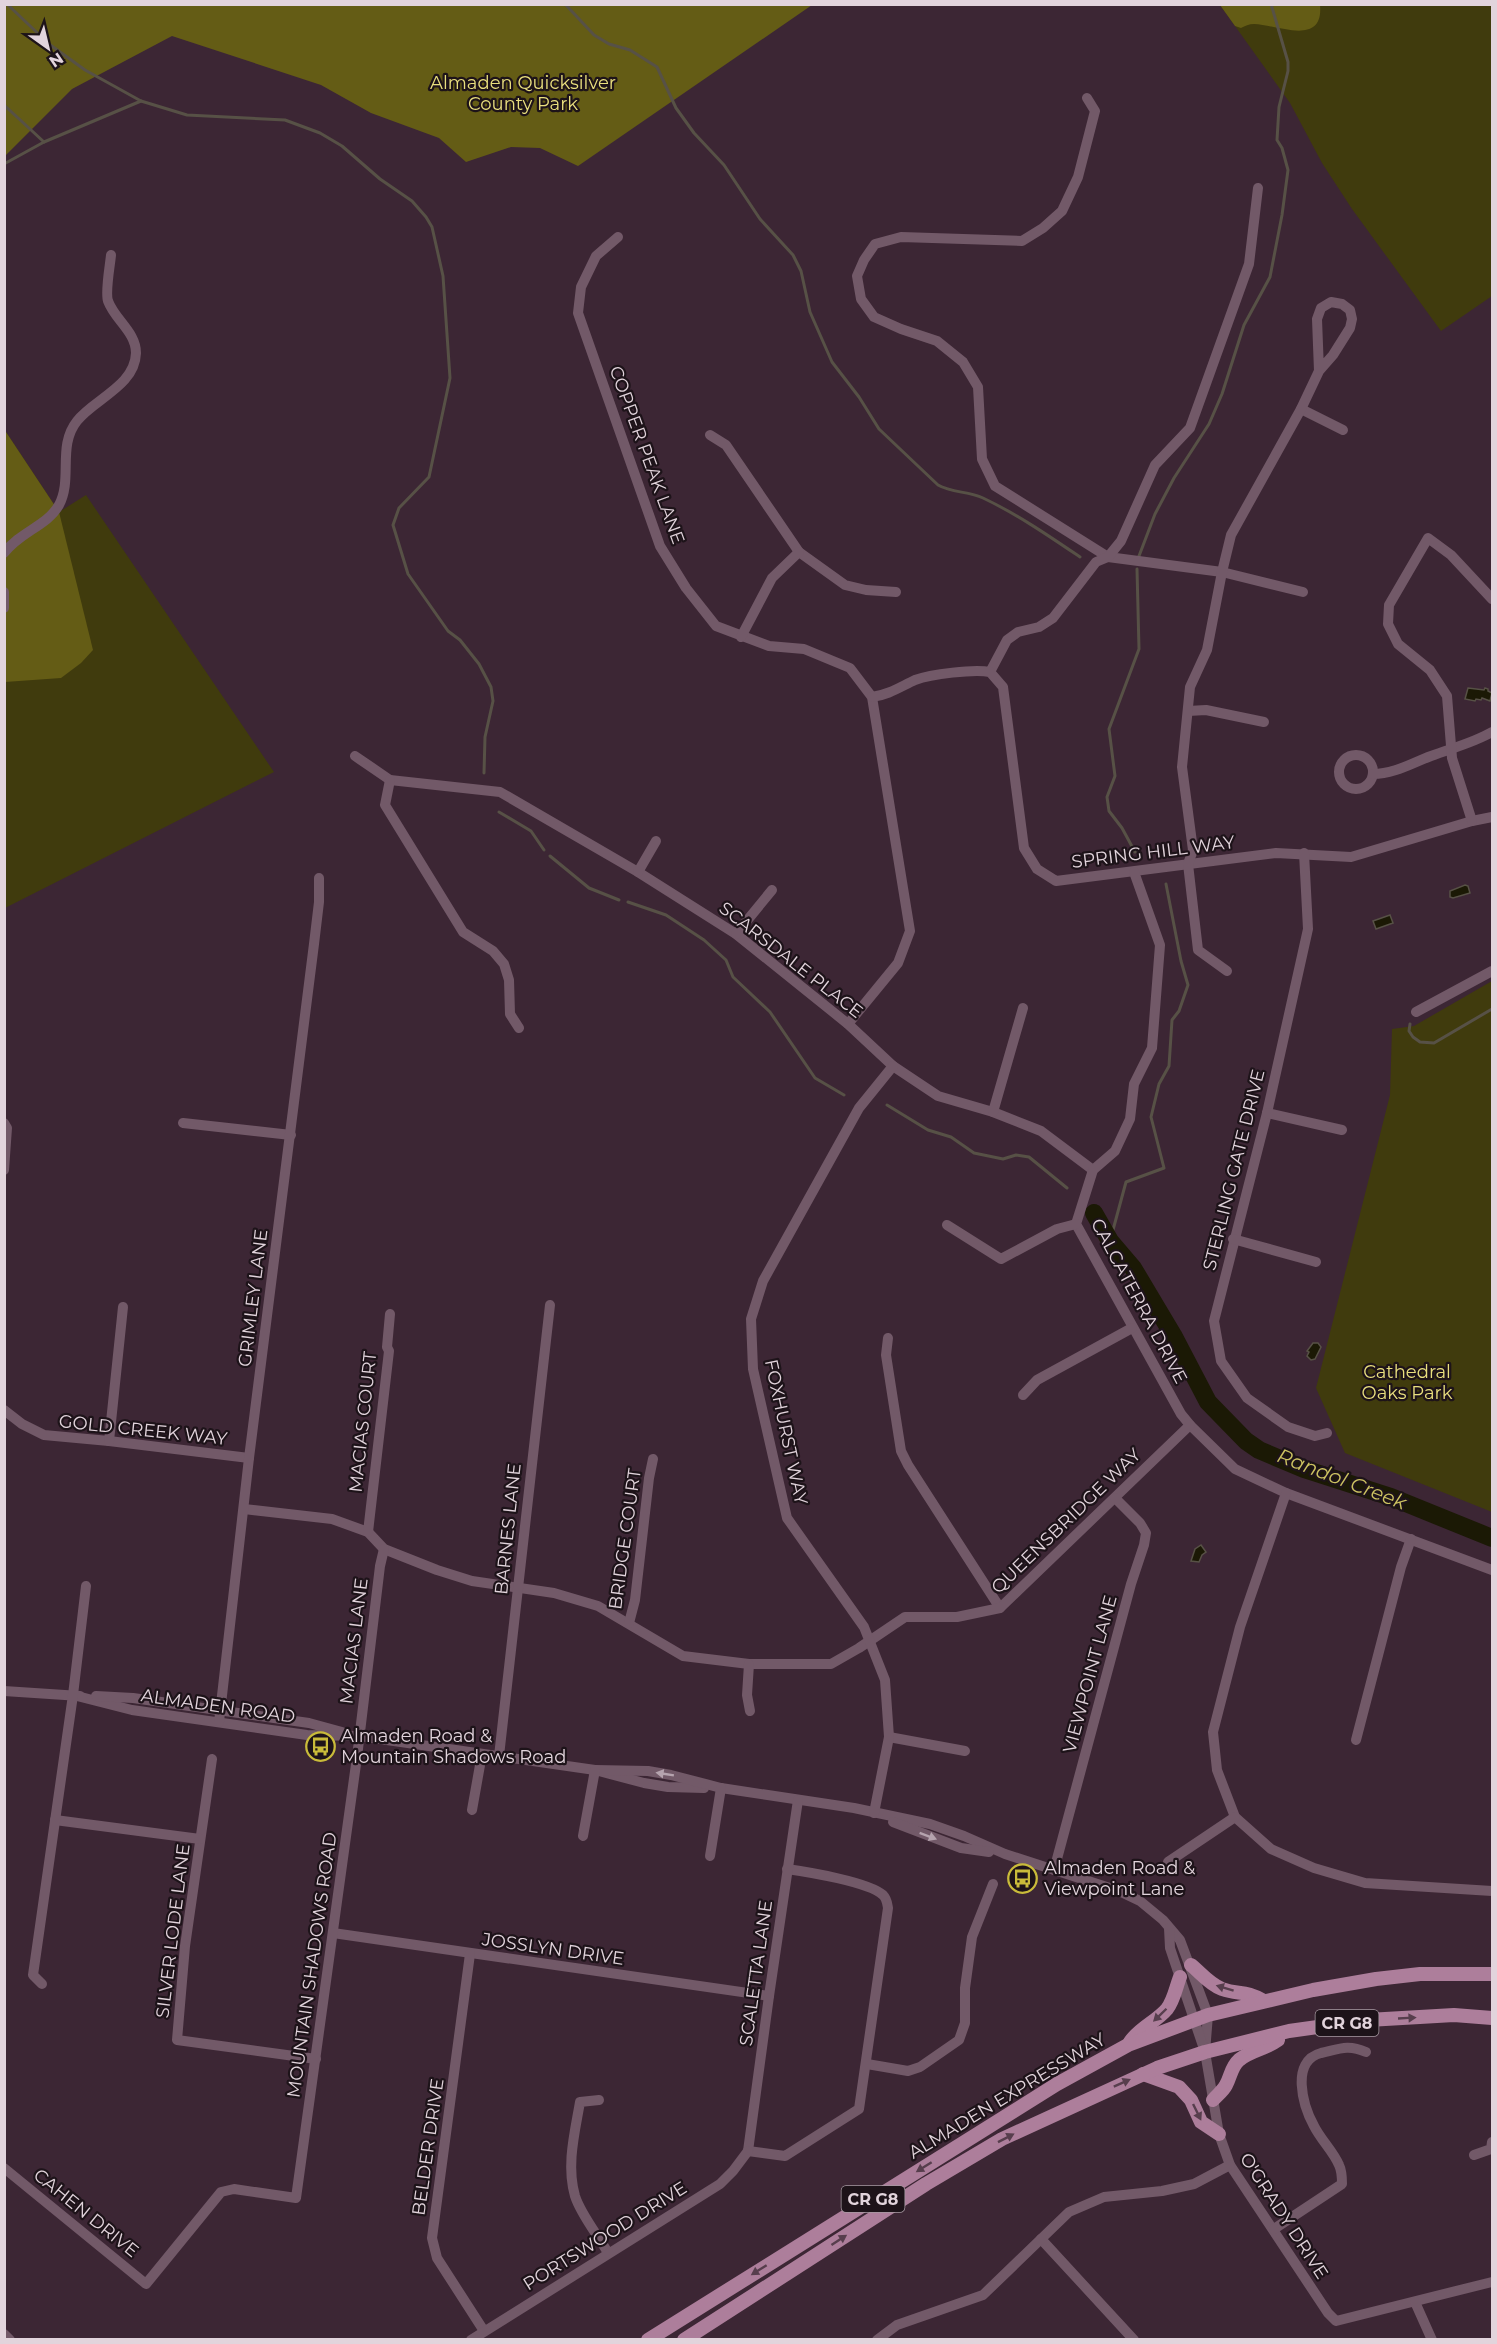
<svg xmlns="http://www.w3.org/2000/svg" width="1497" height="2344" viewBox="0 0 1497 2344" font-family="Montserrat,sans-serif">
  <style>
    .green { fill: #403b0d }
    .forest { fill: #645c15 }
    .water { fill: #1b1905; stroke: #575146; stroke-width: 1.5 }
    .lines { fill: none; stroke-linecap: round; stroke-linejoin: round }
    .stream { stroke: #575146; stroke-width: 3 }
    .river { stroke: #1b1905; stroke-width: 18 }
    .minor { stroke: #725968; stroke-width: 10 }
    .major { stroke: #ad7e9b; stroke-width: 14 }
    .oneway { fill: #b5a3ae }
    .oneway2 { fill: #573e4d }
    .labels { text-anchor: middle; stroke-width: 4.5; stroke-linejoin: round; paint-order: stroke }
    .shield { fill: #1d1319; stroke: #a79aa2; stroke-width: 1.5 }
    .shield-label { font-size: 16px; font-weight: bold; fill: #e2d4dc }
    .park-label { font-size: 18px; fill: #e9df7e; stroke: #1d1319 }
    .street-label { font-size: 18px; fill: #e2d4dc; stroke: #1d1319 }
    .poi-label { font-size: 18px; fill: #e2d4dc; stroke: #1d1319; text-anchor: start }
    .water-label { font-size: 20px; font-style: italic; fill: #ccc261; stroke: #1d1319 }
  </style>
  <rect width="100%" height="100%" fill="#3c2634"/>
  <!-- green -->
  <g class="green">
    <path d="M1220,5H1492V296L1441,331L1352,209L1322,163L1290,103Z"/>
    <path d="M4,429L59,512L86,495L274,772L5,908Z"/>
    <path d="M1492,981V1512L1345,1453L1316,1388L1390,1095L1392,1029L1414,1026Z"/>
  </g>
  <!-- forest -->
  <g class="forest">
    <path d="M5,4H812V5L578,166L540,148L511,147L466,162L439,138L371,113L321,85L172,36L72,89L5,156Z"/>
    <path d="M1220,5H1320C1324,47 1278,25 1254,24C1249,24 1245,26 1241,28L1235,26Z"/>
    <path d="M4,429L59,512L93,650L81,663L61,678L5,682Z"/>
  </g>
  <!-- water -->
  <g class="water">
    <path d="M1468,688L1484,690L1485,688L1488,689V691L1492,693L1490,701L1482,698L1481,700L1476,699L1475,701L1465,699Z"/>
    <path d="M1465,885L1468,886L1470,893L1453,898L1450,897V891Z"/>
    <path d="M1390,915L1393,923L1376,929L1373,921Z"/>
    <path d="M1313,1343H1318L1321,1347L1315,1359L1311,1360L1307,1356L1309,1352L1307,1351Z"/>
    <path d="M1201,1545L1206,1552L1202,1555L1199,1562L1191,1561L1195,1549Z"/>
  </g>
  <g class="lines">
    <!-- stream -->
    <g class="stream">
      <path d="M7,4L49,44L85,70L141,101L187,115L285,120L320,133L342,146L380,179L412,201L426,217L432,227L443,276L450,378L429,477L399,508L393,525L408,574L448,631L460,640L479,664L491,687L493,701L485,737L484,773"/>
      <path d="M565,4L594,35L609,44L630,50L657,67L676,108L694,133L724,165L760,219L793,255L801,271L810,312L832,362L859,397L879,429L938,485C952,493 968,491 983,498C1017,514 1049,536 1080,557"/>
      <path d="M4,105L44,142"/>
      <path d="M4,164L44,142L141,101"/>
      <path d="M1139,556L1155,514L1174,478L1209,424L1222,394L1244,325L1270,277L1282,215L1288,170L1282,148L1277,140L1279,107L1288,71V62L1271,4"/>
      <path d="M499,812L531,831L544,850"/>
      <path d="M1135,852L1122,828L1109,811L1107,797L1115,776L1109,729L1139,649L1137,569"/>
      <path d="M550,856L589,888L619,900"/>
      <path d="M628,902L666,915L704,940L726,960L733,977L770,1012L815,1078L844,1095"/>
      <path d="M1410,1024L1409,1031L1413,1037L1420,1042L1434,1043L1492,1009"/>
      <path d="M887,1105L928,1130L951,1137L974,1153L1003,1159L1016,1155L1029,1157L1067,1188"/>
      <path d="M1110,1241L1126,1182L1164,1168L1151,1117L1159,1084L1169,1066L1172,1020L1179,1011L1188,985L1181,961L1166,884"/>
    </g>
    <!-- river -->
    <path class="river" d="M1094,1213L1110,1241L1133,1268L1173,1335L1208,1402L1246,1441L1259,1450L1304,1469L1391,1497L1492,1538"/>
    <!-- minor -->
    <g class="minor">
      <path d="M1087,98L1095,111L1078,177L1062,211L1043,228L1022,241L901,237L875,244L864,260L857,276L861,299L874,317L901,329L937,341L963,362L978,387L982,459L995,486L1108,557L1222,572L1303,592"/>
      <path d="M618,237L596,256L581,287L578,313L660,546L686,588L716,626L769,646L804,649L850,668L872,697L910,931L898,963L848,1024"/>
      <path d="M1301,409L1343,430"/>
      <path d="M710,435L726,445L799,552L845,585L866,590L896,592"/>
      <path d="M4,553C21,531 47,526 59,505C73,479 57,446 77,421C94,399 135,386 136,353C136,332 115,320 108,301C105,292 110,266 111,255"/>
      <path d="M4,592V608"/>
      <path d="M741,637L772,578L799,552"/>
      <path d="M990,672L1007,640L1018,632L1039,627L1053,618L1096,562L1108,557L1121,541L1155,465L1190,428L1249,264L1258,188"/>
      <path d="M872,697C888,695 900,687 915,680C931,674 974,669 990,672L1003,687L1024,848L1037,869L1056,881L1276,853L1351,857L1472,821L1492,817"/>
      <path d="M1188,711L1206,710L1264,722"/>
      <circle cx="1356" cy="772" r="17"/>
      <path d="M355,756L390,780L500,792L638,872L736,934L848,1024L893,1066L938,1096L993,1112L1041,1131L1093,1170"/>
      <path d="M1373,774C1394,774 1412,763 1431,756C1452,748 1473,743 1492,732"/>
      <path d="M390,780L385,805L463,932L493,951L504,964L509,980L510,1014L519,1028"/>
      <path d="M1472,821L1452,758L1447,696L1430,670L1398,644L1388,624L1389,605L1428,538L1451,555L1492,599"/>
      <path d="M1304,853L1308,929L1267,1113L1214,1321L1221,1361L1247,1398L1288,1427L1315,1436L1327,1433"/>
      <path d="M638,872L656,841"/>
      <path d="M1134,872L1160,945L1152,1048L1134,1084L1130,1119L1115,1151L1093,1170L1076,1224L1181,1414L1190,1425L1235,1469L1286,1493L1492,1570"/>
      <path d="M736,934L772,890"/>
      <path d="M1227,971L1198,950L1188,864L1193,850L1182,767L1190,687L1207,650L1222,572L1231,535L1301,409L1319,371L1333,355L1350,328L1352,319L1350,310L1342,304L1331,302L1321,308L1317,319L1319,371"/>
      <path d="M1416,1012L1492,971"/>
      <path d="M993,1112L1023,1008"/>
      <path d="M1267,1113L1342,1130"/>
      <path d="M4,1123L7,1128L4,1170"/>
      <path d="M183,1123L291,1135"/>
      <path d="M947,1225L1001,1259L1057,1229L1076,1224"/>
      <path d="M1233,1239L1316,1262"/>
      <path d="M888,1338L886,1355L901,1451L908,1465L1000,1608"/>
      <path d="M1023,1395L1037,1380L1132,1328"/>
      <path d="M4,1410L22,1424L44,1435L109,1441L249,1458"/>
      <path d="M109,1441L123,1307"/>
      <path d="M1286,1493L1240,1627L1213,1732L1217,1770L1235,1817L1271,1849L1314,1868L1365,1883L1492,1891"/>
      <path d="M244,1509L332,1519L368,1532L384,1549L437,1570L472,1581L554,1593L598,1606L683,1656L749,1664H831L859,1648L905,1617H957L1000,1608L1190,1425"/>
      <path d="M368,1532L389,1351L387,1347L390,1314"/>
      <path d="M629,1623L635,1600L649,1478L653,1459"/>
      <path d="M749,1664L747,1695L750,1711"/>
      <path d="M4,1691L80,1696"/>
      <path d="M73,1695L132,1710L307,1735L359,1736L595,1770L644,1783L668,1787L704,1788"/>
      <path d="M96,1696L133,1698L309,1723L342,1732"/>
      <path d="M219,1722L249,1458L314,944L319,902V878"/>
      <path d="M889,1737L965,1751"/>
      <path d="M1356,1740L1401,1567L1411,1539"/>
      <path d="M499,1756L550,1305"/>
      <path d="M212,1759L185,1946L177,2040L316,2059"/>
      <path d="M595,1770L648,1771L671,1775L721,1788L854,1808L930,1824L964,1836L1005,1854L1119,1891L1140,1901L1163,1920L1180,1940L1208,2015L1205,2052"/>
      <path d="M472,1810L482,1754"/>
      <path d="M874,1813L889,1737L885,1680L864,1627L787,1518L753,1369L751,1319L763,1281L859,1108L893,1066"/>
      <path d="M55,1820L200,1839"/>
      <path d="M893,1822L961,1848L989,1852"/>
      <path d="M583,1836L595,1770"/>
      <path d="M710,1856L721,1788"/>
      <path d="M1168,1862L1235,1817"/>
      <path d="M1054,1870L1131,1584L1144,1545L1146,1533L1140,1523L1115,1498"/>
      <path d="M1169,1928L1170,1948L1205,2052L1219,2134L1230,2165L1328,2313L1336,2321L1492,2282"/>
      <path d="M333,1933L769,1996"/>
      <path d="M470,1954L432,2238L437,2258L484,2331"/>
      <path d="M42,1984L33,1975L73,1695L86,1586"/>
      <path d="M867,2064L908,2071L920,2067L959,2040L965,2023V1988L972,1937L993,1884"/>
      <path d="M599,2100L580,2102C575,2132 566,2165 575,2196C581,2215 598,2235 608,2253"/>
      <path d="M748,2151L785,2156L859,2109L888,1908C887,1903 887,1899 883,1895C869,1882 808,1872 787,1869"/>
      <path d="M748,2151L769,1996L798,1800"/>
      <path d="M1474,2155L1491,2149L1492,2142"/>
      <path d="M4,2168L146,2284L221,2192L234,2189L296,2198L357,1757L380,1566L384,1549"/>
      <path d="M1274,2229L1342,2184C1342,2177 1342,2171 1339,2165C1333,2151 1321,2140 1314,2126C1303,2106 1290,2061 1321,2053C1339,2049 1348,2044 1366,2052"/>
      <path d="M1041,2239L1134,2340"/>
      <path d="M1415,2302L1432,2340"/>
      <path d="M4,2334L10,2340"/>
      <path d="M471,2340L720,2184L733,2171L748,2151"/>
      <path d="M877,2340L897,2325L983,2295L1069,2212L1104,2197L1162,2191L1194,2184L1230,2165"/>
    </g>
    <!-- major -->
    <g class="major">
      <path d="M1191,1965C1201,1973 1209,1984 1222,1989C1239,1995 1245,1990 1264,2001"/>
      <path d="M1130,2042C1139,2028 1156,2022 1167,2009C1174,2000 1176,1987 1180,1977"/>
      <path d="M1143,2074L1179,2087L1191,2100L1201,2122L1219,2134"/>
      <path d="M1213,2100C1217,2095 1223,2091 1226,2085C1231,2076 1231,2067 1239,2060C1251,2050 1266,2049 1278,2040"/>
      <path d="M648,2340L1057,2084L1128,2045L1208,2015L1313,1990L1376,1979L1420,1974H1492"/>
      <path d="M684,2340L926,2184L1002,2139L1157,2068L1205,2052L1289,2031L1368,2020L1454,2015L1492,2018"/>
    </g>
  </g>
  <!-- one-way arrows -->
  <defs><path id="oneway-solid" d="M-6-.8H1V-3.2L6.5 0L1 3.2V.8H-6Z" transform="scale(1.5)"/></defs>
  <g class="oneway">
    <use href="#oneway-solid" transform="translate(665 1774) rotate(-171)"/>
    <use href="#oneway-solid" transform="translate(928 1836) rotate(21)"/>
  </g>
  <g class="oneway2">
    <use href="#oneway-solid" transform="translate(1225 1988) rotate(-163)"/>
    <use href="#oneway-solid" transform="translate(1160 2015) rotate(136)"/>
    <use href="#oneway-solid" transform="translate(1407 2018) rotate(-3)"/>
    <use href="#oneway-solid" transform="translate(1122 2083) rotate(-24)"/>
    <use href="#oneway-solid" transform="translate(1197 2112) rotate(64)"/>
    <use href="#oneway-solid" transform="translate(1006 2138) rotate(-27)"/>
    <use href="#oneway-solid" transform="translate(924 2167) rotate(148)"/>
    <use href="#oneway-solid" transform="translate(839 2240) rotate(-33)"/>
    <use href="#oneway-solid" transform="translate(759 2270) rotate(148)"/>
  </g>
  <!-- icons -->
  <defs>
    <symbol id="bus-ring" viewBox="-11 -11 22 22"><circle r="9.5" fill="#1d1319" stroke="#c9bb3a" stroke-width="1.5"/><path d="M-5-6H5V4H4V6H2V4H-2V6H-4V4H-5ZM-3.5-4V0h7V-4ZM-3.5 1.2v1.5H-2V1.2ZM2 1.2v1.5H3.5V1.2Z" fill="#c9bb3a"/></symbol>
  </defs>
  <g fill-rule="evenodd">
    <use href="#bus-ring" x="304" y="1730" width="33" height="33"/>
    <use href="#bus-ring" x="1006" y="1862" width="33" height="33"/>
  </g>
  <g class="labels">
    <!-- shield labels -->
    <g class="shield">
      <rect x="1315.5" y="2010" width="63" height="26" rx="4.5"/>
      <rect x="841.5" y="2186" width="63" height="26" rx="4.5"/>
    </g>
    <g class="shield-label">
      <text x="1347" y="2029">CR G8</text>
      <text x="873" y="2205">CR G8</text>
    </g>
    <!-- park labels -->
    <g class="park-label">
      <text x="523" y="89">Almaden Quicksilver<tspan x="523" dy="21">County Park</tspan></text>
      <text x="1407" y="1378">Cathedral<tspan x="1407" dy="21">Oaks Park</tspan></text>
    </g>
    <!-- street labels -->
    <g class="street-label">
      <text transform="translate(647 455) rotate(70)" y="6">COPPER PEAK LANE</text>
      <text transform="translate(1153 852) rotate(-7)" y="6">SPRING HILL WAY</text>
      <text transform="translate(791 960) rotate(38)" y="6">SCARSDALE PLACE</text>
      <text transform="translate(1234 1170) rotate(-76)" y="6">STERLING GATE DRIVE</text>
      <text transform="translate(253 1298) rotate(-83)" y="6">GRIMLEY LANE</text>
      <text transform="translate(1139 1301) rotate(62)" y="6">CALCATERRA DRIVE</text>
      <text transform="translate(363 1422) rotate(-84)" y="6">MACIAS COURT</text>
      <text transform="translate(143 1430) rotate(6)" y="6">GOLD CREEK WAY</text>
      <text transform="translate(786 1432) rotate(78)" y="6">FOXHURST WAY</text>
      <text transform="translate(1066 1521) rotate(-44)" y="6">QUEENSBRIDGE WAY</text>
      <text transform="translate(508 1529) rotate(-84)" y="6">BARNES LANE</text>
      <text transform="translate(625 1539) rotate(-82)" y="6">BRIDGE COURT</text>
      <text transform="translate(354 1641) rotate(-83)" y="6">MACIAS LANE</text>
      <text transform="translate(1090 1674) rotate(-75)" y="6">VIEWPOINT LANE</text>
      <text transform="translate(218 1706) rotate(8)" y="6">ALMADEN ROAD</text>
      <text transform="translate(173 1931) rotate(-83)" y="6">SILVER LODE LANE</text>
      <text transform="translate(553 1949) rotate(8)" y="6">JOSSLYN DRIVE</text>
      <text transform="translate(312 1965) rotate(-82)" y="6">MOUNTAIN SHADOWS ROAD</text>
      <text transform="translate(756 1973) rotate(-82)" y="6">SCALETTA LANE</text>
      <text transform="translate(1007 2096) rotate(-31)" y="6">ALMADEN EXPRESSWAY</text>
      <text transform="translate(428 2147) rotate(-82)" y="6">BELDER DRIVE</text>
      <text transform="translate(86 2213) rotate(39)" y="6">CAHEN DRIVE</text>
      <text transform="translate(1284 2216) rotate(57)" y="6">O'GRADY DRIVE</text>
      <text transform="translate(605 2236) rotate(-32)" y="6">PORTSWOOD DRIVE</text>
    </g>
    <!-- poi labels -->
    <g class="poi-label">
      <text x="341" y="1742">Almaden Road &amp;<tspan x="341" dy="21">Mountain Shadows Road</tspan></text>
      <text x="1044" y="1874">Almaden Road &amp;<tspan x="1044" dy="21">Viewpoint Lane</tspan></text>
    </g>
    <!-- water labels -->
    <g class="water-label">
      <text transform="translate(1342 1479) rotate(21)" y="7">Randol Creek</text>
    </g>
  </g>
  <!-- border -->
  <rect width="1497" height="2344" fill="none" stroke="#e2d4dc" stroke-width="12"/>
  <!-- north arrow -->
  <g transform="translate(48 48) rotate(146)" stroke="#1d1319" stroke-width="4.5" paint-order="stroke">
  <path d="M0-4.5L10 22L0 15L-10 22Z" fill="#e2d4dc"/>
  <text y="-9" font-size="16" font-weight="bold" text-anchor="middle" fill="#e2d4dc">N</text>
  </g>
</svg>
